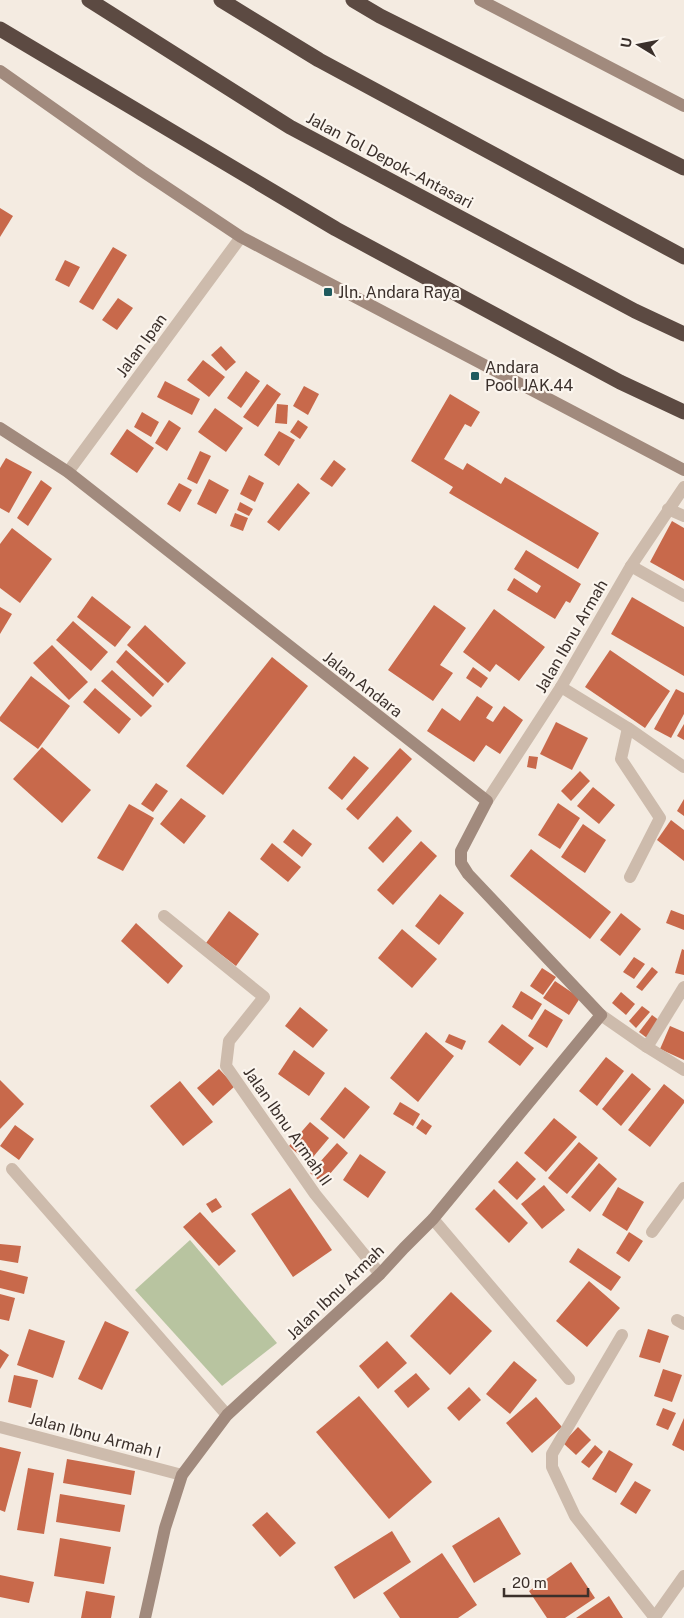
<svg xmlns="http://www.w3.org/2000/svg" width="684" height="1618" viewBox="0 0 684 1618" font-family="'Public Sans',sans-serif">
  <style>
    .green { fill: #b8c4a0 }
    .building { fill: #c8694b }
    .lines { fill: none; stroke-linecap: round; stroke-linejoin: round }
    .street { stroke: #cdbbac; stroke-width: 12 }
    .secondary { stroke: #a18a7d; stroke-width: 12 }
    .highway { stroke: #5c4a42; stroke-width: 15 }
    .poi-dot { fill: #1f5a5e; stroke: #fbf5ee; stroke-width: 2 }
    .labels { text-anchor: middle; stroke-width: 4.5; stroke-linejoin: round; paint-order: stroke }
    .street-label { font-size: 16px; fill: #3b302b; stroke: #fbf5ee }
    .poi-label { font-size: 16px; fill: #3b302b; stroke: #fbf5ee; text-anchor: start }
  </style>
  <rect width="100%" height="100%" fill="#f4ebe1"/>
  <!-- green -->
  <path class="green" d="M190,1240L277,1343L222,1386L135,1290Z"/>
  <!-- building -->
  <g class="building">
    <path d="M0,208L13,216L0,237Z"/>
    <path d="M113,247L127,255L93,310L79,302Z"/>
    <path d="M65,260L80,267L69,287L55,280Z"/>
    <path d="M118,298L133,308L117,330L102,320Z"/>
    <path d="M221,346L236,362L226,371L211,355Z"/>
    <path d="M203,360L225,377L209,397L187,380Z"/>
    <path d="M246,371L260,381L241,408L227,398Z"/>
    <path d="M165,381L200,399L192,415L157,397Z"/>
    <path d="M267,384L281,394L258,427L243,417Z"/>
    <path d="M304,386L319,394L308,415L293,406Z"/>
    <path d="M450,394L480,412L471,427L465,424L444,459L463,470L467,463L501,484L505,477L599,533L578,569L449,493L453,487L411,461Z"/>
    <path d="M277,404L288,405L287,424L275,423Z"/>
    <path d="M215,408L243,428L226,452L198,432Z"/>
    <path d="M142,412L159,422L151,437L134,427Z"/>
    <path d="M169,420L181,428L167,451L155,443Z"/>
    <path d="M298,420L308,427L300,439L290,432Z"/>
    <path d="M127,429L154,448L137,473L110,454Z"/>
    <path d="M279,431L295,440L279,466L264,455Z"/>
    <path d="M200,451L211,456L197,484L187,479Z"/>
    <path d="M6,458L32,472L9,513L0,508V468Z"/>
    <path d="M334,460L346,469L332,487L320,479Z"/>
    <path d="M249,475L264,483L255,502L240,494Z"/>
    <path d="M209,479L229,490L216,514L197,504Z"/>
    <path d="M41,480L52,488L28,526L17,518Z"/>
    <path d="M179,483L192,490L180,512L167,504Z"/>
    <path d="M298,483L310,493L279,531L267,522Z"/>
    <path d="M240,502L253,509L249,516L237,510Z"/>
    <path d="M235,513L248,518L243,531L230,526Z"/>
    <path d="M672,521L684,528V581L650,562Z"/>
    <path d="M12,528L52,559L20,603L0,588V544Z"/>
    <path d="M526,550L581,584L570,603L566,601L555,619L507,590L514,578L537,593L541,586L514,569Z"/>
    <path d="M92,596L131,627L115,647L77,617Z"/>
    <path d="M632,597L684,627V676L611,634Z"/>
    <path d="M434,605L466,628L440,665L453,673L433,701L388,670Z"/>
    <path d="M0,607L12,614L0,634Z"/>
    <path d="M494,609L545,647L519,681L496,664L490,672L463,652Z"/>
    <path d="M73,621L108,652L91,671L56,640Z"/>
    <path d="M145,625L186,663L168,683L127,645Z"/>
    <path d="M52,645L88,682L69,700L33,663Z"/>
    <path d="M126,650L164,684L153,697L116,662Z"/>
    <path d="M610,650L670,691L645,728L585,687Z"/>
    <path d="M272,657L308,686L223,795L186,766Z"/>
    <path d="M473,667L488,678L481,688L466,678Z"/>
    <path d="M112,670L152,706L141,717L101,681Z"/>
    <path d="M31,676L70,706L38,749L0,721V717Z"/>
    <path d="M95,688L131,719L119,734L83,702Z"/>
    <path d="M676,689L684,693V714L671,738L654,729Z"/>
    <path d="M477,696L493,707L486,718L493,722L504,706L523,720L500,754L486,745L474,762L427,731L442,708L460,721Z"/>
    <path d="M556,722L588,738L572,770L540,754Z"/>
    <path d="M684,724V740L677,736Z"/>
    <path d="M42,747L91,790L62,823L13,779Z"/>
    <path d="M400,748L412,759L358,820L346,809Z"/>
    <path d="M354,756L369,768L342,800L328,788Z"/>
    <path d="M529,756L538,757L536,769L527,767Z"/>
    <path d="M580,771L590,781L571,801L561,791Z"/>
    <path d="M156,783L168,791L153,812L141,804Z"/>
    <path d="M593,787L615,805L599,824L577,806Z"/>
    <path d="M181,798L206,816L184,844L160,824Z"/>
    <path d="M684,799V816L677,811Z"/>
    <path d="M558,803L580,818L560,849L538,835Z"/>
    <path d="M129,804L154,818L123,871L97,858Z"/>
    <path d="M397,816L412,831L383,863L368,848Z"/>
    <path d="M671,820L684,830V861L657,840Z"/>
    <path d="M583,824L606,840L585,873L561,857Z"/>
    <path d="M293,829L312,844L302,857L283,842Z"/>
    <path d="M421,841L437,856L393,905L377,890Z"/>
    <path d="M272,843L301,867L288,882L260,859Z"/>
    <path d="M531,849L611,912L590,939L510,876Z"/>
    <path d="M440,894L464,913L439,945L415,926Z"/>
    <path d="M671,910L684,915V930L666,923Z"/>
    <path d="M229,911L259,934L236,966L206,943Z"/>
    <path d="M621,913L641,929L620,956L600,940Z"/>
    <path d="M136,923L183,966L168,984L121,941Z"/>
    <path d="M402,929L437,959L412,988L378,958Z"/>
    <path d="M682,949L684,950V975L675,973Z"/>
    <path d="M634,957L645,964L634,979L623,972Z"/>
    <path d="M652,967L658,972L642,991L636,987Z"/>
    <path d="M542,968L556,977L543,995L530,986Z"/>
    <path d="M555,981L580,998L569,1015L543,998Z"/>
    <path d="M521,991L542,1004L532,1020L512,1007Z"/>
    <path d="M621,992L635,1004L626,1015L612,1003Z"/>
    <path d="M642,1006L650,1012L636,1028L629,1021Z"/>
    <path d="M300,1007L328,1030L313,1048L285,1026Z"/>
    <path d="M545,1009L563,1020L547,1048L528,1036Z"/>
    <path d="M652,1015L660,1021L647,1038L639,1032Z"/>
    <path d="M502,1024L534,1048L520,1066L488,1042Z"/>
    <path d="M670,1026L684,1032V1060L660,1049Z"/>
    <path d="M426,1032L454,1056L418,1102L390,1078Z"/>
    <path d="M449,1034L466,1041L462,1050L445,1042Z"/>
    <path d="M294,1050L325,1073L309,1096L278,1074Z"/>
    <path d="M606,1057L624,1071L597,1106L579,1091Z"/>
    <path d="M219,1069L235,1086L213,1106L197,1088Z"/>
    <path d="M632,1073L651,1089L621,1126L602,1109Z"/>
    <path d="M0,1080L24,1104L0,1129Z"/>
    <path d="M180,1081L213,1122L183,1146L150,1106Z"/>
    <path d="M664,1084L684,1100V1103L650,1147L628,1130Z"/>
    <path d="M345,1087L370,1107L344,1139L320,1119Z"/>
    <path d="M400,1102L420,1114L413,1126L393,1114Z"/>
    <path d="M554,1118L577,1137L546,1172L524,1153Z"/>
    <path d="M422,1119L432,1126L426,1135L416,1128Z"/>
    <path d="M310,1122L329,1138L308,1163L289,1146Z"/>
    <path d="M15,1125L34,1139L19,1160L0,1146Z"/>
    <path d="M579,1142L598,1158L567,1194L548,1178Z"/>
    <path d="M337,1143L348,1153L322,1183L310,1173Z"/>
    <path d="M360,1154L386,1172L368,1198L343,1180Z"/>
    <path d="M517,1161L536,1179L517,1200L498,1182Z"/>
    <path d="M599,1163L617,1179L590,1212L571,1197Z"/>
    <path d="M544,1185L565,1210L542,1229L521,1204Z"/>
    <path d="M618,1187L644,1202L627,1231L602,1215Z"/>
    <path d="M290,1188L332,1250L293,1277L251,1214Z"/>
    <path d="M494,1189L528,1223L509,1243L475,1209Z"/>
    <path d="M216,1198L222,1207L212,1213L206,1204Z"/>
    <path d="M200,1212L236,1251L219,1266L183,1227Z"/>
    <path d="M629,1232L643,1241L629,1262L616,1253Z"/>
    <path d="M0,1244L21,1246L18,1263L0,1260Z"/>
    <path d="M578,1248L621,1277L611,1291L569,1262Z"/>
    <path d="M0,1270L28,1277L24,1294L0,1288Z"/>
    <path d="M589,1281L620,1308L587,1347L556,1321Z"/>
    <path d="M451,1292L492,1331L450,1375L410,1336Z"/>
    <path d="M0,1294L15,1298L9,1321L0,1319Z"/>
    <path d="M105,1321L129,1332L102,1390L78,1379Z"/>
    <path d="M29,1329L65,1341L53,1378L17,1365Z"/>
    <path d="M648,1329L669,1336L660,1363L639,1357Z"/>
    <path d="M387,1341L407,1363L378,1389L359,1366Z"/>
    <path d="M0,1349L9,1355L0,1369Z"/>
    <path d="M514,1361L537,1380L510,1414L486,1394Z"/>
    <path d="M663,1369L682,1375L672,1402L654,1396Z"/>
    <path d="M416,1373L430,1389L408,1408L394,1391Z"/>
    <path d="M14,1375L38,1380L31,1408L8,1402Z"/>
    <path d="M469,1387L481,1400L459,1421L447,1408Z"/>
    <path d="M359,1396L432,1482L389,1519L316,1432Z"/>
    <path d="M536,1397L562,1427L532,1453L506,1423Z"/>
    <path d="M663,1408L676,1413L668,1430L656,1425Z"/>
    <path d="M684,1418V1451L672,1445Z"/>
    <path d="M578,1427L591,1440L576,1455L563,1443Z"/>
    <path d="M595,1445L603,1452L589,1468L581,1462Z"/>
    <path d="M0,1447L21,1452L5,1512L0,1510Z"/>
    <path d="M609,1450L633,1464L616,1493L592,1479Z"/>
    <path d="M67,1459L135,1471L131,1495L63,1483Z"/>
    <path d="M28,1468L54,1473L44,1534L17,1530Z"/>
    <path d="M635,1481L651,1490L636,1514L620,1504Z"/>
    <path d="M60,1494L125,1505L120,1532L56,1522Z"/>
    <path d="M267,1512L296,1543L280,1557L252,1525Z"/>
    <path d="M499,1517L521,1554L474,1583L452,1546Z"/>
    <path d="M392,1531L411,1562L354,1599L334,1567Z"/>
    <path d="M60,1538L111,1547L104,1584L54,1576Z"/>
    <path d="M442,1553L477,1605L458,1618H400L383,1593Z"/>
    <path d="M571,1562L595,1598L565,1618H547L529,1591Z"/>
    <path d="M0,1575L34,1582L29,1603L0,1597Z"/>
    <path d="M86,1591L115,1596L111,1618H81Z"/>
    <path d="M609,1596L623,1618H576Z"/>
  </g>
  <g class="lines">
    <!-- street -->
    <g class="street">
      <path d="M68,472L241,237"/>
      <path d="M668,509L684,516"/>
      <path d="M631,566L684,596"/>
      <path d="M561,687L628,728L684,767"/>
      <path d="M628,728L621,759L660,818L630,877"/>
      <path d="M487,801L561,687L631,566L684,487"/>
      <path d="M164,916L264,997L229,1041L226,1066L315,1194L380,1274"/>
      <path d="M601,1015L647,1047L684,1070"/>
      <path d="M647,1047L684,987"/>
      <path d="M12,1169L227,1415"/>
      <path d="M433,1219L569,1379"/>
      <path d="M652,1232L684,1188"/>
      <path d="M677,1320L684,1324"/>
      <path d="M622,1335L552,1454V1467L575,1516L655,1618"/>
      <path d="M0,1427L182,1475"/>
      <path d="M655,1617L684,1576"/>
    </g>
    <!-- secondary -->
    <g class="secondary">
      <path d="M480,0L684,106"/>
      <path d="M0,71L142,171L241,237L684,470"/>
      <path d="M0,428L68,472L487,801L461,851V863L468,874L601,1015L433,1219L404,1248L380,1274L227,1415L182,1475L165,1528L145,1618"/>
    </g>
    <!-- highway -->
    <g class="highway">
      <path d="M89,0L290,127L635,311L684,334"/>
      <path d="M221,0L319,60L684,257"/>
      <path d="M353,0L380,16L684,168"/>
      <path d="M0,29L336,229L620,382L684,412"/>
    </g>
  </g>
  <!-- markers -->
  <g class="poi-dot">
    <rect x="323" y="287" width="10" height="10" rx="2.5"/>
    <rect x="470" y="371" width="10" height="10" rx="2.5"/>
  </g>
  <g class="labels">
    <!-- street labels -->
    <g class="street-label">
      <text transform="translate(390 160) rotate(28)" y="6">Jalan Tol Depok–Antasari</text>
      <text transform="translate(141 345) rotate(-54)" y="6">Jalan Ipan</text>
      <text transform="translate(571 636) rotate(-60)" y="6">Jalan Ibnu Armah</text>
      <text transform="translate(363 684) rotate(38)" y="6">Jalan Andara</text>
      <text transform="translate(288 1126) rotate(55)" y="6">Jalan Ibnu Armah II</text>
      <text transform="translate(335 1292) rotate(-44)" y="6">Jalan Ibnu Armah</text>
      <text transform="translate(95 1435) rotate(15)" y="6">Jalan Ibnu Armah I</text>
    </g>
    <!-- poi labels -->
    <g class="poi-label">
      <text x="338" y="298">Jln. Andara Raya</text>
      <text x="485" y="373">Andara<tspan x="485" dy="18">Pool JAK.44</tspan></text>
    </g>
  </g>
  <!-- north arrow -->
  <g transform="translate(639 45) rotate(280)" stroke="#fbf5ee" stroke-width="4" paint-order="stroke">
  <path d="M0-4L9 19L0 12L-9 19Z" fill="#3b302b"/>
  <text y="-8" font-size="14" font-weight="bold" text-anchor="middle" fill="#3b302b">U</text>
  </g>
  <!-- scale -->
  <path d="M504 1588v8h84v-8" fill="none" stroke="#3b302b" stroke-width="2.5"/>
  <text x="512" y="1588" font-size="15" fill="#3b302b" stroke="#fbf5ee" stroke-width="4" paint-order="stroke">20 m</text>
</svg>
